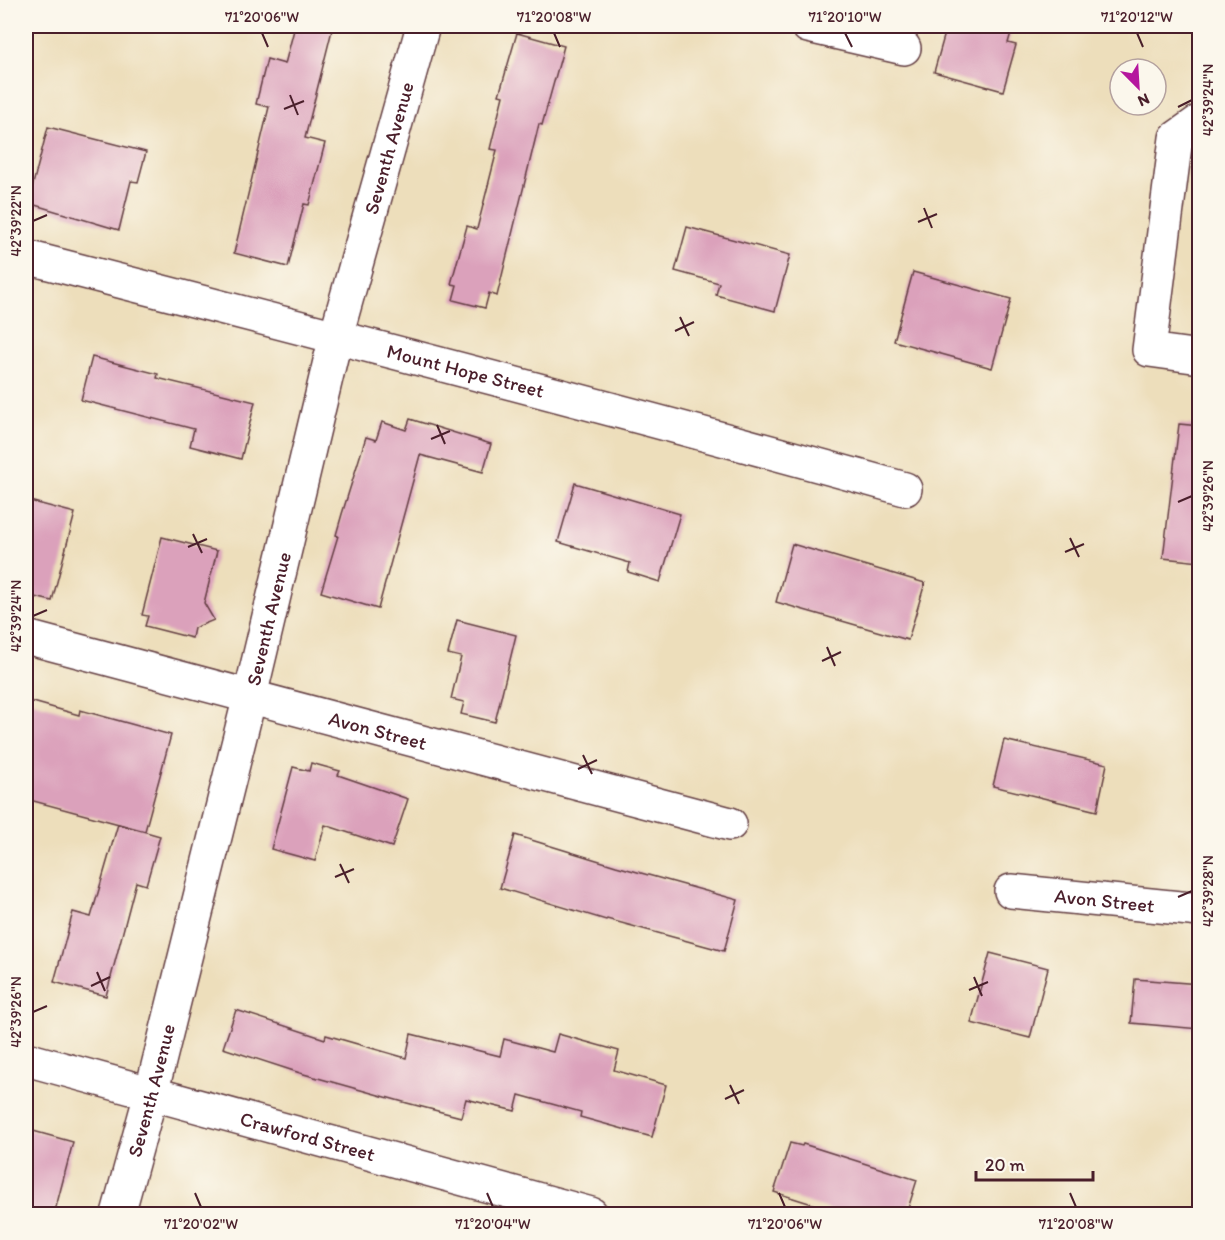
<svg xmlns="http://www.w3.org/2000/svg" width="1225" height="1240" viewBox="0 0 1225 1240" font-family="Itim,sans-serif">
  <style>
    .building { fill: #dba1bb }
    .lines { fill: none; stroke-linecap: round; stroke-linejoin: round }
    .minor-casing { stroke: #623c41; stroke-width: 36 }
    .minor { stroke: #fff; stroke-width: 33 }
    .ticks { fill: none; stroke: #4a1f2b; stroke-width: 2 }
    .labels { text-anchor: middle; stroke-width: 4.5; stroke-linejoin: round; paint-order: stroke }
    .street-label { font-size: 20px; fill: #4a1f2b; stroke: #fbf7ec }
    .neatline { fill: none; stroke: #4a1f2b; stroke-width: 2 }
    .ticks-label { font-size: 15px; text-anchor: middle; fill: #4a1f2b }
  </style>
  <rect width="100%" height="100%" fill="#fbf7ec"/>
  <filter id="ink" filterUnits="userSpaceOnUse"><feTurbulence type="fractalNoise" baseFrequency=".0167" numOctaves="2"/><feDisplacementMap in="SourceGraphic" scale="12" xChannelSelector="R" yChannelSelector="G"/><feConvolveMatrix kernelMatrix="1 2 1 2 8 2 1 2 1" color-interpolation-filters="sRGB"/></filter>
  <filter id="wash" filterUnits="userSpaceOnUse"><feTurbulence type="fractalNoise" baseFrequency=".008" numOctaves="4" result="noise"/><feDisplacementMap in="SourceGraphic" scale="24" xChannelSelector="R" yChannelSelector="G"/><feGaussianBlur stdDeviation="1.35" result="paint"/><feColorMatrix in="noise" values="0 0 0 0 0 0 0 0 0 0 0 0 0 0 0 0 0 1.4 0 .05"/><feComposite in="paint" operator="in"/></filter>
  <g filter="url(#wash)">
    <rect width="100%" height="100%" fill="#eddebb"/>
    <g id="blocks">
      <!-- building -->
      <g class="building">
        <path d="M295,26H333L305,138L325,143L309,205L304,204L288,267L234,253L269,107L256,104L267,59L285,64Z"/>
        <path d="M947,26H1013L1008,43L1016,45L1003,91L934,72Z"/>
        <path d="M517,33L564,46L542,125L539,124L497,296L489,293L485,308L453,300L457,285L451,284L467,226L477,229L497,150L490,149L503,96L499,95Z"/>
        <path d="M48,127L146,152L138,182L131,181L119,230L28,203Z"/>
        <path d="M687,227L790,255L775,311L716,295L719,283L675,271Z"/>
        <path d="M913,272L1011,299L992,368L894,341Z"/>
        <path d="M92,357L158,374L157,378L255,402L241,459L190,446L194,429L81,400Z"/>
        <path d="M410,419L491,444L483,472L420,455L378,609L321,592L338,536L336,535L342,514L366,437L376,440L382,422L406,430Z"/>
        <path d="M1179,424L1200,426V562L1163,558Z"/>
        <path d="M575,483L680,514L660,582L628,572L630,563L558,542Z"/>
        <path d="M26,500L75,513L52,601L26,595Z"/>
        <path d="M162,537L217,551L204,603L214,620L194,628L192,638L145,626L148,616L142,615Z"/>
        <path d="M792,544L925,583L908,640L776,602Z"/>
        <path d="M457,620L516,635L495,722L461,714L464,702L451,699L461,657L448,654Z"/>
        <path d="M26,700L79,715L80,710L171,735L145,831L26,799Z"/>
        <path d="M1004,740L1107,764L1097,811L993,786Z"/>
        <path d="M311,763L340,771L338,775L408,799L392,847L325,825L315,861L271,849L293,767L309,771Z"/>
        <path d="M118,824L160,836L146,885L136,882L106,996L54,982L73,912L91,917Z"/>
        <path d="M515,835L616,866L738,900L724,951L607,919L606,920L500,888Z"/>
        <path d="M990,953L1048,968L1030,1038L971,1023Z"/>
        <path d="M1135,979L1200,984V1029L1131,1023Z"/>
        <path d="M236,1010L325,1039L326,1035L406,1058L411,1034L500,1056L504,1039L553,1052L558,1034L619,1051L614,1070L666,1085L652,1137L580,1117L581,1112L519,1095L515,1111L466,1099L461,1117L407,1103L300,1073L223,1048Z"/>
        <path d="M26,1129L73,1142L54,1215H26Z"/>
        <path d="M790,1143L802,1146L803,1144L917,1180L906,1215H847L774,1192Z"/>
      </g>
    </g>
  </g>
  <g filter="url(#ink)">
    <use href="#blocks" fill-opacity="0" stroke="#623c41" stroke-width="1.5"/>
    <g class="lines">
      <defs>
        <g id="minor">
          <path d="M808,26L904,48"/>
          <path d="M1200,121L1176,138L1149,350L1200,357"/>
          <path id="s1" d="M26,257C319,332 613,408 905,489"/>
          <path id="s2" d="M26,637L730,824"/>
          <path id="s3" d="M1011,891L1200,910"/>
          <path id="s4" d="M26,1059L591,1214"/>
          <path id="s5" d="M118,1214L151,1094L250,696L336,336L423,26"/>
        </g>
      </defs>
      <!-- minor casing -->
      <use href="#minor" class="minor-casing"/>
      <!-- minor -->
      <use href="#minor" class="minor"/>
    </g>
  </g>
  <!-- ticks -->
  <path class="ticks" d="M262,33L268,47M554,33L560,47M845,33L852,47M1137,33L1143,47M290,95L298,115M1178,107L1192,100M284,109L304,101M924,208L932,228M33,221L47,215M918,222L937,214M680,317L689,336M675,331L694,322M437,425L445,444M431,439L450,431M1178,502L1192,496M193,534L202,553M1070,538L1079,557M188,547L207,539M1065,552L1084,544M33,616L47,610M827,647L835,666M822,661L841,652M583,755L592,774M578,769L597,760M340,864L349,883M335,877L354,869M1178,897L1192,891M97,972L105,991M974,977L982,996M91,986L110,977M969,990L988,982M33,1012L47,1006M730,1085L739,1104M725,1099L744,1090M195,1193L201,1207M487,1193L493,1207M779,1193L785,1207M1070,1193L1076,1207"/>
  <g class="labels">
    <!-- street labels -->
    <g class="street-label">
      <text dy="7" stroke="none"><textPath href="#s5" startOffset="1100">Seventh Avenue</textPath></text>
      <text dy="7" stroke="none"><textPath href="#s1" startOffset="454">Mount Hope Street</textPath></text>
      <text dy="7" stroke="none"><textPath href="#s5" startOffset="614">Seventh Avenue</textPath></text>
      <text dy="7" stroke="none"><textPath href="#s2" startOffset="364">Avon Street</textPath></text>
      <text dy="7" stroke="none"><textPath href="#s3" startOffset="94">Avon Street</textPath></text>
      <text dy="7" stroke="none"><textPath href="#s5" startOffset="128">Seventh Avenue</textPath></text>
      <text dy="7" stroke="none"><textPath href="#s4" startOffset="292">Crawford Street</textPath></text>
    </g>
  </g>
  <!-- margin -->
  <rect width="1225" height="1240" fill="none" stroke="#fbf7ec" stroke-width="66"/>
  <!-- north arrow -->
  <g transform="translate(1138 87) rotate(156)"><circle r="28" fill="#fbf7ec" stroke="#b4a19f" stroke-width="1.5"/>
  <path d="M0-4.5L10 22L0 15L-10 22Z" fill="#b5179e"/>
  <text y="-9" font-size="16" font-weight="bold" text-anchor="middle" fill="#4a1f2b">N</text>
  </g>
  <!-- scale -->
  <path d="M976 1171v9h117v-9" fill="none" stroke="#4a1f2b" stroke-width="3"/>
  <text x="985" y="1171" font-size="18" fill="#4a1f2b" stroke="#fbf7ec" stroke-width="4.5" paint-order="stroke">20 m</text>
  <rect x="33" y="33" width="1159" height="1174" class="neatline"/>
  <g class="ticks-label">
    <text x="262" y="22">71°20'06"W</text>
    <text x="554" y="22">71°20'08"W</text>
    <text x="845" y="22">71°20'10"W</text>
    <text x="1137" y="22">71°20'12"W</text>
    <text transform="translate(1208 100) rotate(-90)" y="5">42°39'24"N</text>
    <text transform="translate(16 221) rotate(-90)" y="5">42°39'22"N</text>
    <text transform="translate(1208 496) rotate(-90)" y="5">42°39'26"N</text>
    <text transform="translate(16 616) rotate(-90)" y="5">42°39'24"N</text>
    <text transform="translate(1208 891) rotate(-90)" y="5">42°39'28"N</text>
    <text transform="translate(16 1012) rotate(-90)" y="5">42°39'26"N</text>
    <text x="201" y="1229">71°20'02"W</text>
    <text x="493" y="1229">71°20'04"W</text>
    <text x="785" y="1229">71°20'06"W</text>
    <text x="1076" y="1229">71°20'08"W</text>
  </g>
</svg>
